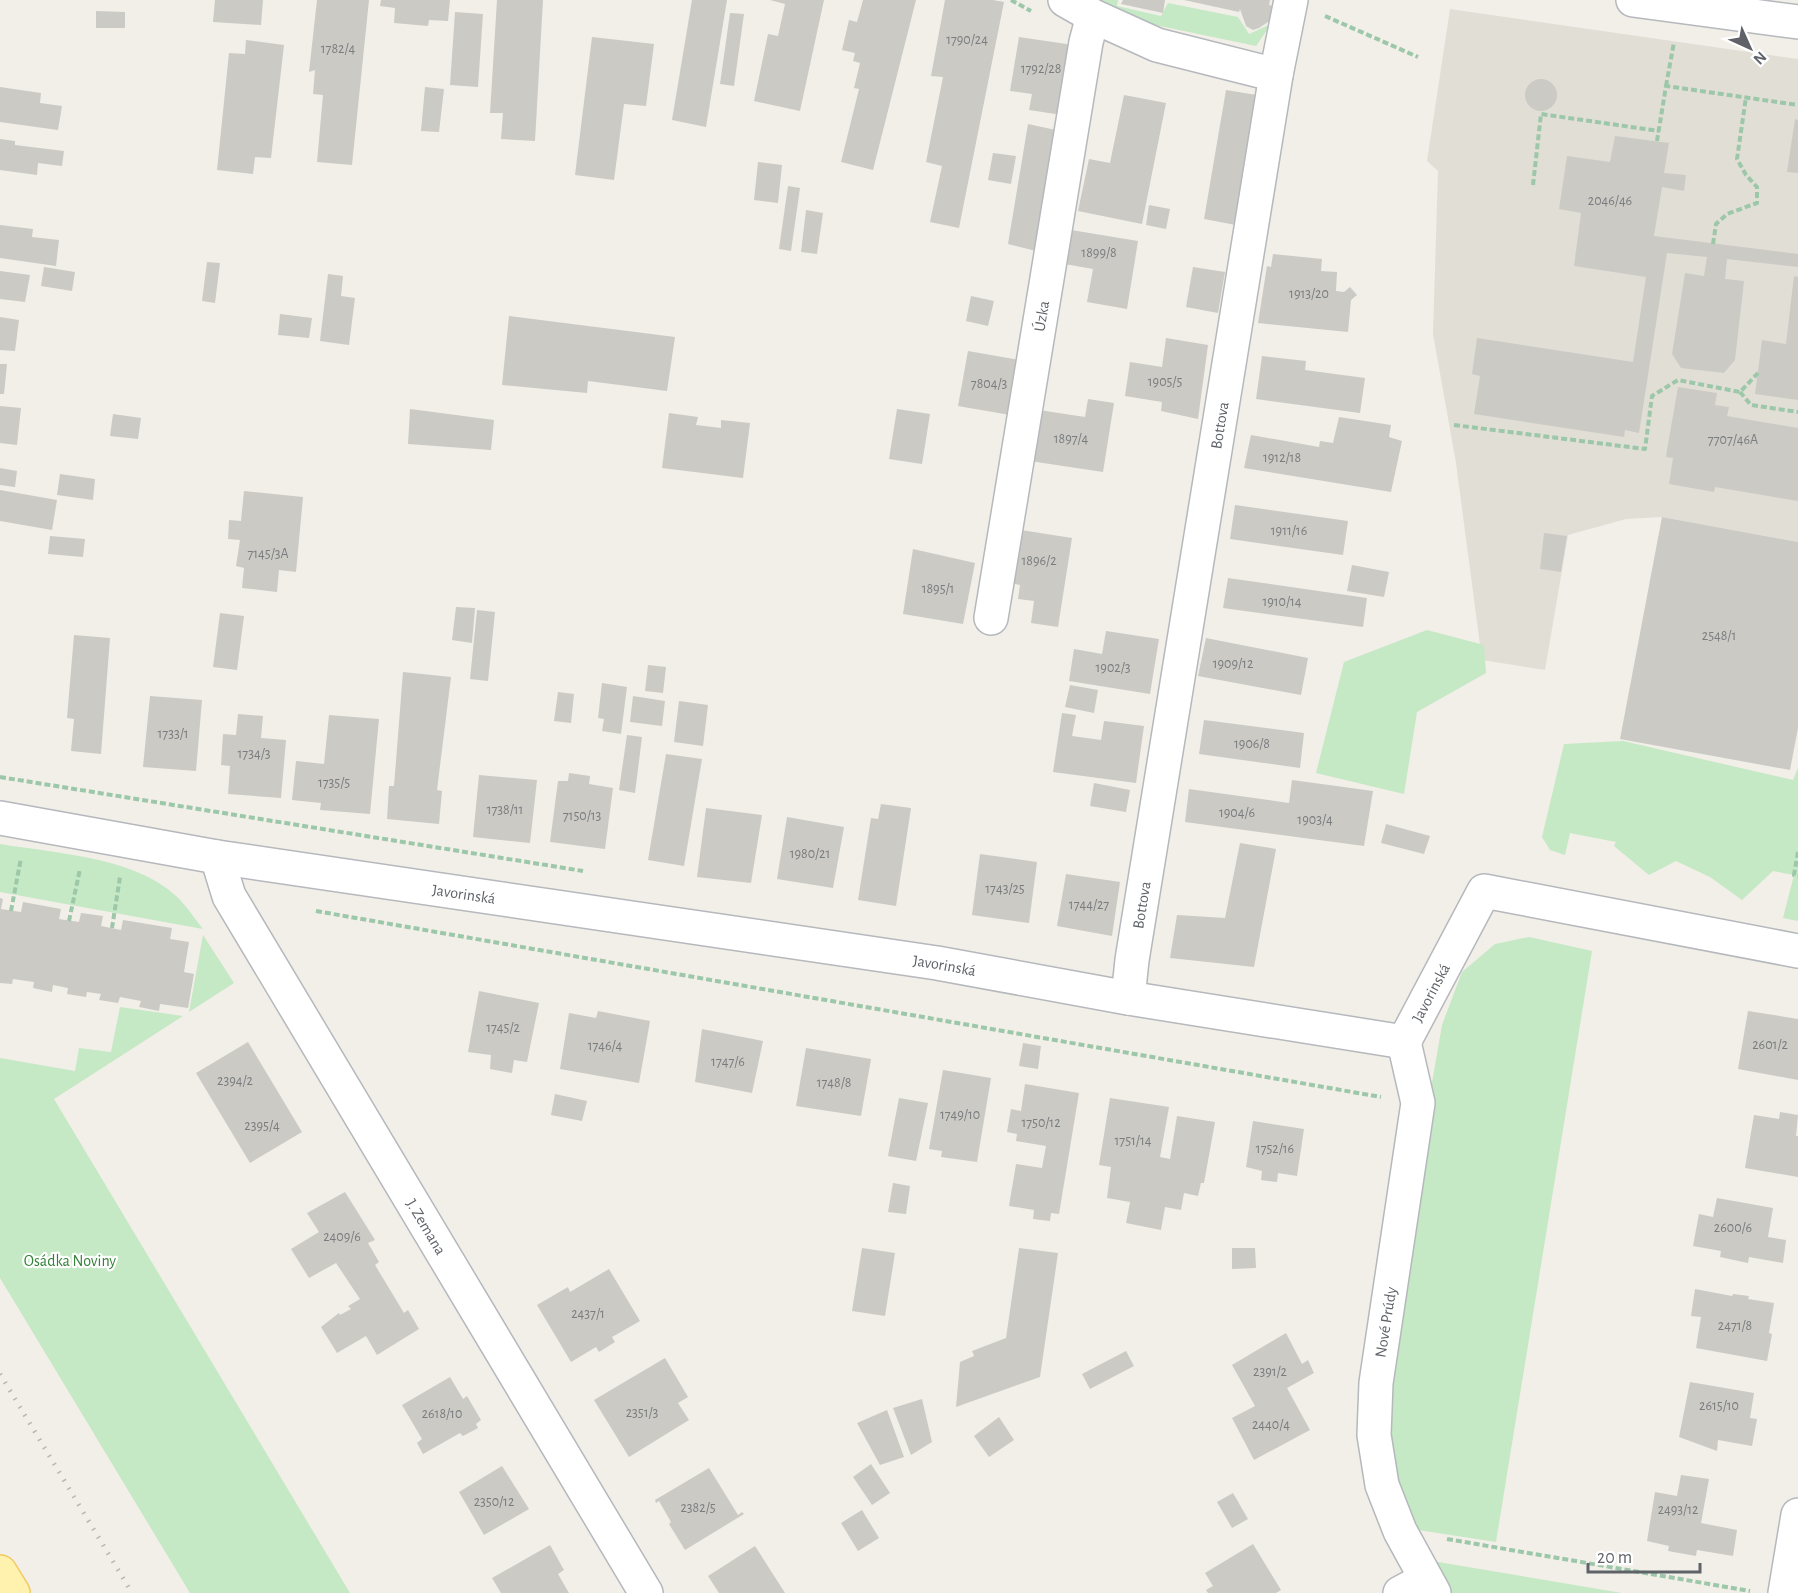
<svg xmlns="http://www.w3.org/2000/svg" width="1798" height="1593" viewBox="0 0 1798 1593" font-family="'Alegreya Sans',sans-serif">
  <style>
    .education { fill: #e1ded6 }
    .green { fill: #c5e8c5 }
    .building { fill: #cccac5 }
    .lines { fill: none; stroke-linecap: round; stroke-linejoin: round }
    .minor-casing { stroke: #b5b8bc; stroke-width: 36 }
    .major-casing { stroke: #f2c960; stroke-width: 36 }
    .path { stroke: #9cc7a9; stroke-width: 4; stroke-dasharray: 6 3; stroke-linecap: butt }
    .minor { stroke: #fff; stroke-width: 33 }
    .major { stroke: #fff2af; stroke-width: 33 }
    .rail { stroke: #b6b7b8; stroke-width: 4.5; stroke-dasharray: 1.5 8; stroke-linecap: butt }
    .labels { text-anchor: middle; stroke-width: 4.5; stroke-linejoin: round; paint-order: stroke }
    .number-label { font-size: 14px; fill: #7a7d7f }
    .street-label { font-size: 16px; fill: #5f6368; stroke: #fff }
    .park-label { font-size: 16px; fill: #348238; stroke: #fff }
  </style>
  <rect width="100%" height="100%" fill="#f1efe8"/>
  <!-- education -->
  <path class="education" d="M1450,9L1798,59V542L1662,517L1626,519L1568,535L1545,670L1482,660L1456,463L1433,334L1438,171L1427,161Z"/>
  <!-- green -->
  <g class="green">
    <path d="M1083,0H1118L1117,6L1161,16L1168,3L1238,17L1249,34L1271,24L1256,46L1112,16Z"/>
    <path d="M1427,630L1484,645L1486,673L1417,712L1404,794L1316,773L1344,662Z"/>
    <path d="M1623,741L1793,780L1798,768V921L1783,918L1794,875L1773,871L1742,900L1710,877L1676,861L1649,875L1614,846L1616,842L1570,833L1565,855L1550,850L1542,837L1564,744Z"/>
    <path d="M0,844C54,853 135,857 176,896C186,905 194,918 203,929L0,892Z"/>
    <path d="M203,935L234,983L189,1012Z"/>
    <path d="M1529,937L1592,951L1496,1542L1399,1527L1374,1417L1442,1025L1462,972L1495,944Z"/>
    <path d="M120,1007L183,1016L54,1099L350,1593H190L0,1278V1058L75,1071L79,1048L111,1052Z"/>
    <path d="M1426,1560L1622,1593H1446Z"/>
  </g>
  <!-- building -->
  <g class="building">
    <path d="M215,0H263L261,25L213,22Z"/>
    <path d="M317,0H369L352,165L317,162L323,95L313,94L315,70L309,72Z"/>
    <path d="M381,0H450L448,21L429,20L428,26L394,23L395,8L380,6Z"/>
    <path d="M497,0H543L535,141L501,139L503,113H490Z"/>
    <path d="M692,0H727L706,127L672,120Z"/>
    <path d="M770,0H824L800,111L754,101L768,34L778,36L785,4Z"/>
    <path d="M863,0H916L873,170L841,162L859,89L854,88L860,63L853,61L855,53L842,50L849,20L857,22Z"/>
    <path d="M945,0H993L1004,2L959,228L930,222L942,166L926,162L943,77L931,76Z"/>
    <path d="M1123,0H1165L1163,13L1121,4Z"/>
    <path d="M1184,0H1270L1269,5L1276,7L1271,20L1259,28L1253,30L1246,26L1240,9L1239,12Z"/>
    <path d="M96,11L125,12V28H96Z"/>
    <path d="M455,12L483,14L478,87L450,85Z"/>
    <path d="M730,13L744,14L734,86L720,84Z"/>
    <path d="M592,37L654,44L646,106L624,104L614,180L575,175Z"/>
    <path d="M1019,37L1073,45L1062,115L1029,110L1032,94L1010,91Z"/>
    <path d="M246,40L284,45L271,158L255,157L253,174L217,170L229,53L245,54Z"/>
    <circle cx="1541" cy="95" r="16"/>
    <path d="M0,87L41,93L40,103L62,106L58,130L0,122Z"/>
    <path d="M425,87L444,89L439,132L421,131Z"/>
    <path d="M1226,90L1263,96L1241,226L1204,219Z"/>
    <path d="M1124,95L1166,103L1142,224L1078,211L1089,159L1110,163Z"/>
    <path d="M1795,119L1798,120V173L1787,172Z"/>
    <path d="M1028,124L1065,132L1044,253L1008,244Z"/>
    <path d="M1615,136L1669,143L1664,173L1686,175L1684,191L1662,187L1654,236L1798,254V267L1727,259L1725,279L1744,281L1735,360L1724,373L1681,368L1672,354L1685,273L1704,276L1707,257L1667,253L1639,433L1625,430L1624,437L1474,414L1480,376L1472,374L1477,338L1633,362L1646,277L1574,266L1581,213L1559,209L1567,156L1610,162Z"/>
    <path d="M0,139L15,141V145L64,151L62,166L38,163L37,175L0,170Z"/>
    <path d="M993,153L1016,156L1011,184L988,180Z"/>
    <path d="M758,162L782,165L778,203L754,200Z"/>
    <path d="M788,186L800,188L791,251L779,249Z"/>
    <path d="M1149,205L1170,209L1166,229L1146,225Z"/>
    <path d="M806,210L823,213L817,254L801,252Z"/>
    <path d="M0,225L33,229L32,237L59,240L56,266L0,258Z"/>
    <path d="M1065,229L1138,241L1127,309L1087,302L1093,269L1059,263Z"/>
    <path d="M1273,254L1322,259L1321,271L1337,272L1336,291L1344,292L1350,287L1357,295L1351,300L1348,332L1258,323L1267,266L1271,267Z"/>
    <path d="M207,262L220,263L215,303L202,301Z"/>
    <path d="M44,267L75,272L72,291L41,286Z"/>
    <path d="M1193,267L1225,272L1218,313L1186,307Z"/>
    <path d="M0,271L30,275L25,302L0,299Z"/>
    <path d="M328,274L343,276L341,296L355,298L349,345L320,341Z"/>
    <path d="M1794,276L1798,277V400L1755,394L1762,340L1786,344Z"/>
    <path d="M971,296L994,301L988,326L966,321Z"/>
    <path d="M280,314L312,318L309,338L278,335Z"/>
    <path d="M509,316L675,337L667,391L588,381L587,393L502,385Z"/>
    <path d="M0,317L19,320L15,351L0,350Z"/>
    <path d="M1166,338L1208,345L1198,419L1161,411L1162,402L1125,396L1130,362L1162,367Z"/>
    <path d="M968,351L1019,360L1010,415L958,406Z"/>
    <path d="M1262,356L1306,361L1305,370L1365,378L1360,413L1256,399Z"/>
    <path d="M0,364H7L4,394H0Z"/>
    <path d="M1678,387L1717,393L1715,405L1729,407L1727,416L1798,428V501L1715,487L1714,492L1669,484L1673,458L1666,457L1667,450Z"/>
    <path d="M1088,399L1114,403L1103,472L1030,461L1039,410L1085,417Z"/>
    <path d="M0,406L21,408L17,445L0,443Z"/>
    <path d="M410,409L494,420L491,450L408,444Z"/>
    <path d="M897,409L930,414L922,464L889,459Z"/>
    <path d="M669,413L698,417L696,425L721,428V420L750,423L743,478L662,468Z"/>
    <path d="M113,414L141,418L138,439L110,436Z"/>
    <path d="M1339,417L1391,425L1389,437L1402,441L1391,492L1244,468L1251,435L1319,447L1320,441L1333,443Z"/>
    <path d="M0,468L17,471L15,487L0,485Z"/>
    <path d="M60,474L95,479L93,500L57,495Z"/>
    <path d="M0,490L57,500L52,530L0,521Z"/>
    <path d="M244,491L303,497L296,572L279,570L277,592L242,588L244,568L236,566L240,540L228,539L229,520L241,521Z"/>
    <path d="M1235,505L1348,521L1343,555L1230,539Z"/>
    <path d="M1662,517L1798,542V728L1790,770L1620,739Z"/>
    <path d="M1014,529L1072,538L1058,627L1031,623L1034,601L1018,599L1020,585L1006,582Z"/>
    <path d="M1544,533L1567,536L1561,572L1540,569Z"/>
    <path d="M50,536L85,539L83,557L48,554Z"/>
    <path d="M913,549L975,563L963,624L903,614Z"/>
    <path d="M1352,565L1389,572L1384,597L1347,591Z"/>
    <path d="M1228,578L1367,598L1363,627L1223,608Z"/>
    <path d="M456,607L475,608L472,643L452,640Z"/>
    <path d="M477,610L495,612L488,681L470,679Z"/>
    <path d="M220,613L244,616L237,670L213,667Z"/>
    <path d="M1106,631L1159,639L1150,694L1069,681L1074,649L1102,654Z"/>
    <path d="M74,635L110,638L101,754L71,751L74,719L67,718Z"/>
    <path d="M1206,638L1308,658L1301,695L1198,676Z"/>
    <path d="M648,665L666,667L663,693L645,691Z"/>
    <path d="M403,672L451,677L437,790L442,791L439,824L387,819L389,786H394Z"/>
    <path d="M602,683L627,687L621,734L602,731L604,719L598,718Z"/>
    <path d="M1070,685L1098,690L1094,713L1065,707Z"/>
    <path d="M558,692L574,694L571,723L554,721Z"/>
    <path d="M150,696L202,700L196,771L143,767Z"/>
    <path d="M633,696L665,701L662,726L630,722Z"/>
    <path d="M679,701L708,705L703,746L674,742Z"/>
    <path d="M1062,713L1076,715L1072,736L1101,740L1104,721L1144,726L1136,783L1053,772Z"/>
    <path d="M238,714L263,716L261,738L286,740L281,798L228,794L230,766L221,765L223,734L236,735Z"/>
    <path d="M329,715L379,719L370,814L320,810L321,803L292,800L296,761L324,764Z"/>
    <path d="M1204,720L1304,733L1300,768L1199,754Z"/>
    <path d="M627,735L642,737L635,793L619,790Z"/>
    <path d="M666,754L702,759L684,866L648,860Z"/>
    <path d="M569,773L590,776L589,784L613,788L605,849L550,842L558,781H568Z"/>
    <path d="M479,775L537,780L530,843L473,837Z"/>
    <path d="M1292,780L1373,791L1364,846L1185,822L1189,789L1289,803Z"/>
    <path d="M1094,783L1130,790L1126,812L1090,806Z"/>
    <path d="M881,804L911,808L896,906L858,900L871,818L878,819Z"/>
    <path d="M706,808L762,815L751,883L697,877Z"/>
    <path d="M787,817L844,827L833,888L777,879Z"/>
    <path d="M1386,824L1430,836L1424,854L1381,843Z"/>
    <path d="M1240,843L1276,849L1254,967L1170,958L1177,915L1225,918Z"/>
    <path d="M980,854L1037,862L1029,923L972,915Z"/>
    <path d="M1066,874L1120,882L1112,936L1057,926Z"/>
    <path d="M0,898L3,899L1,909L21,912L23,902L61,909L59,919L79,922L81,913L103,916L101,926L121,930L123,920L172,928L170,939L189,942L184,972L194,974L188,1008L160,1004L159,1011L139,1007L141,1001L120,997L118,1003L99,1000L101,994L87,992L86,997L67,994L68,988L53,985L52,992L33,988L34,982L13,979L12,984L0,983Z"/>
    <path d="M479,991L539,1003L527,1062L514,1060L512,1073L490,1069L491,1055L468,1052Z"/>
    <path d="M598,1011L650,1021L639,1083L560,1069L569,1013L596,1018Z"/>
    <path d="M1748,1011L1798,1019V1080L1738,1069Z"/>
    <path d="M702,1029L763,1041L752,1093L695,1082Z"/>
    <path d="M248,1042L302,1132L250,1163L196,1073Z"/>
    <path d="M1023,1043L1041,1046L1038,1069L1019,1066Z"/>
    <path d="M806,1048L871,1059L861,1116L796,1106Z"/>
    <path d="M943,1070L991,1078L977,1162L941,1157L942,1151L929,1149Z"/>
    <path d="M1025,1084L1079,1093L1059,1214L1051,1213L1050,1221L1033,1219L1034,1210L1009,1206L1016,1164L1042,1168L1046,1146L1016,1141L1017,1134L1007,1132L1011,1109L1021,1111Z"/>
    <path d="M555,1094L587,1101L582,1121L551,1115Z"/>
    <path d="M899,1098L928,1103L916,1161L888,1156Z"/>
    <path d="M1110,1098L1169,1107L1160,1157L1170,1159L1177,1116L1215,1122L1204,1183H1201L1198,1196L1184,1193L1181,1210L1165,1207L1161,1230L1126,1223L1130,1202L1107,1198L1111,1167L1099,1165Z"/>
    <path d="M1780,1112L1798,1115L1796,1136H1798V1177L1745,1168L1754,1115L1779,1119Z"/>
    <path d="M1253,1121L1304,1129L1297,1176L1278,1173L1277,1182L1261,1180L1262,1171L1246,1167Z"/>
    <path d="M893,1183L910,1186L906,1214L888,1212Z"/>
    <path d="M345,1192L375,1240L368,1243L379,1262L375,1265L404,1313L408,1310L419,1329L377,1355L366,1336L337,1353L321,1327L339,1313L340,1315L351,1309L348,1306L360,1299L336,1263L309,1278L291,1249L319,1232L307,1213Z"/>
    <path d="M1717,1198L1773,1208L1768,1237L1786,1240L1783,1263L1749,1257L1748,1263L1720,1257L1721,1251L1693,1246L1699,1214L1713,1217Z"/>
    <path d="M862,1248L895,1253L885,1316L852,1311Z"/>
    <path d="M1019,1248L1058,1253L1040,1377L956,1407L960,1362L974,1356L972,1351L1006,1338Z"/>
    <path d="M1232,1248H1255L1256,1268L1232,1269Z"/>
    <path d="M609,1269L640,1321L612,1337L615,1342L599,1352L596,1347L571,1362L537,1305L568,1287L570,1292Z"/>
    <path d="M1695,1289L1732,1296L1733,1294L1749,1296L1748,1299L1774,1303L1769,1333L1772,1334L1767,1361L1696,1348L1701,1317L1691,1316Z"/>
    <path d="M1286,1333L1302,1364L1308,1360L1314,1373L1287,1388L1310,1430L1254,1460L1232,1418L1255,1406L1232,1365Z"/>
    <path d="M1126,1351L1134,1366L1090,1389L1082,1374Z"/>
    <path d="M665,1358L688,1397L678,1403L689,1420L629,1457L594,1400Z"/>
    <path d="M450,1377L463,1399L467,1396L481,1420L476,1424L478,1428L463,1436L460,1433L423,1454L417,1443L422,1439L402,1405Z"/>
    <path d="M1690,1382L1754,1393L1750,1418L1757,1419L1752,1446L1718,1440L1717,1451L1679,1437Z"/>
    <path d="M922,1399L932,1442L911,1455L893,1408Z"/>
    <path d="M887,1410L904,1457L880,1465L857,1423Z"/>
    <path d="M999,1417L1014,1440L989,1457L974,1436Z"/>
    <path d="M871,1464L890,1493L872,1505L853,1477Z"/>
    <path d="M502,1466L529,1509L484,1535L459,1492Z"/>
    <path d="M709,1468L738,1515L742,1512L744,1514L685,1550L669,1524L671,1522L659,1501L656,1503L655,1500Z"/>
    <path d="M1681,1475L1709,1479L1701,1523L1737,1530L1733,1556L1697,1550L1696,1556L1668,1551L1669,1546L1647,1541L1655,1492L1677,1496Z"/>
    <path d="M1233,1493L1248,1519L1232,1528L1217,1502Z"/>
    <path d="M862,1510L879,1538L858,1551L841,1523Z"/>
    <path d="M1253,1544L1281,1590L1276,1593H1208L1206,1590L1213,1586L1205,1573Z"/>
    <path d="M550,1545L564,1570L558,1574L569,1593H501L492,1578Z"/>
    <path d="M755,1546L785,1593H719L708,1576Z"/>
  </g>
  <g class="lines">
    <defs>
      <g id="minor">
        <path d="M1065,0L1093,16L1157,45L1276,75"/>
        <path d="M1633,0L1798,22"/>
        <path id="s1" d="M991,618L1086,42L1093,16"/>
        <path id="s2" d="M0,818L217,857L937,963L1128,998L1404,1042L1484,891L1798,951"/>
        <path id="s3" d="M217,857L229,896L646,1593"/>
        <path id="s4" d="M1128,998L1132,960L1276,75L1291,0"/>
        <path d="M1404,1042L1418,1103L1376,1383L1374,1435L1382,1485L1400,1531L1434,1593"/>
        <path d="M1400,1593L1426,1579"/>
        <path d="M1785,1593L1798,1515"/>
      </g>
      <path id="major" d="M0,1572L13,1593"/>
    </defs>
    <!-- minor casing -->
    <use href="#minor" class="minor-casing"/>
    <!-- major casing -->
    <use href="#major" class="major-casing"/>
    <!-- path -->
    <g class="path">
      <path d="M1011,0L1031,11"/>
      <path d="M1325,16L1418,57"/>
      <path d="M1666,86L1674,42"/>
      <path d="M1657,141L1666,86L1798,105"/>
      <path d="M1533,185L1541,114L1659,131"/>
      <path d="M1713,244L1716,224L1727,214L1757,203V187L1746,175L1737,159L1746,97"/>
      <path d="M1740,392L1751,405L1798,412"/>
      <path d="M1454,425L1645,449L1652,396L1678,380L1740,392L1758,373"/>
      <path d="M0,777L583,871"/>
      <path d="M1798,852L1794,875L1798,876"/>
      <path d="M11,911L21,858"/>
      <path d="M316,911L1381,1097"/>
      <path d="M69,921L80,869"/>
      <path d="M112,928L120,877"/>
      <path d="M1447,1539L1750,1591"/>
    </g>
    <!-- minor -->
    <use href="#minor" class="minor"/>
    <!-- major -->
    <use href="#major" class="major"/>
    <!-- rail -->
    <path class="rail" d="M0,1374L132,1593"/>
  </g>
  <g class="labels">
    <!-- number labels -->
    <g class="number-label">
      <text x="967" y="44">1790/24</text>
      <text x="338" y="53">1782/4</text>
      <text x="1041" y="73">1792/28</text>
      <text x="1610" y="205">2046/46</text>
      <text x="1099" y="257">1899/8</text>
      <text x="1309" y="298">1913/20</text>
      <text x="1165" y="386">1905/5</text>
      <text x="989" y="388">7804/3</text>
      <text x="1071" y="443">1897/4</text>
      <text x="1733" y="444">7707/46A</text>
      <text x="1282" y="462">1912/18</text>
      <text x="1289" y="535">1911/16</text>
      <text x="268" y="558">7145/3A</text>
      <text x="1039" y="565">1896/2</text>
      <text x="938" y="593">1895/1</text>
      <text x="1282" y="606">1910/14</text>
      <text x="1719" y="640">2548/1</text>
      <text x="1233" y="668">1909/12</text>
      <text x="1113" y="672">1902/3</text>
      <text x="173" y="738">1733/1</text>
      <text x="1252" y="748">1906/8</text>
      <text x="254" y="758">1734/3</text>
      <text x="334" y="787">1735/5</text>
      <text x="505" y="814">1738/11</text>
      <text x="1237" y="817">1904/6</text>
      <text x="582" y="820">7150/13</text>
      <text x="1315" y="824">1903/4</text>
      <text x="810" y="858">1980/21</text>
      <text x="1005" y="893">1743/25</text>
      <text x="1089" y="909">1744/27</text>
      <text x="503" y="1032">1745/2</text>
      <text x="1770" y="1049">2601/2</text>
      <text x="605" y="1050">1746/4</text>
      <text x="728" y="1066">1747/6</text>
      <text x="235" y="1085">2394/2</text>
      <text x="834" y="1087">1748/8</text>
      <text x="960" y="1119">1749/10</text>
      <text x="1041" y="1127">1750/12</text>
      <text x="262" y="1130">2395/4</text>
      <text x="1133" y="1145">1751/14</text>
      <text x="1275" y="1153">1752/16</text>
      <text x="1733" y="1232">2600/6</text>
      <text x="342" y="1241">2409/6</text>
      <text x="588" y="1318">2437/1</text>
      <text x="1735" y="1330">2471/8</text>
      <text x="1270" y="1376">2391/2</text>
      <text x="1719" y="1410">2615/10</text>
      <text x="642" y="1417">2351/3</text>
      <text x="442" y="1418">2618/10</text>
      <text x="1271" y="1429">2440/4</text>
      <text x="494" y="1506">2350/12</text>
      <text x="698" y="1512">2382/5</text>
      <text x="1678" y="1514">2493/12</text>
    </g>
    <!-- street labels -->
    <g class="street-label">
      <text dy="6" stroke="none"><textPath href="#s1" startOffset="306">Úzka</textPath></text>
      <text dy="6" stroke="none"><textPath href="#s4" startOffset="580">Bottova</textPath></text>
      <text dy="6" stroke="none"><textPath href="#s2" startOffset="470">Javorinská</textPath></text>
      <text dy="6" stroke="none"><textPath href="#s4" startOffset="94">Bottova</textPath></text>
      <text dy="6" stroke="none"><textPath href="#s2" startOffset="956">Javorinská</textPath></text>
      <text dy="6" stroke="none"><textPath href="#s2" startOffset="1478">Javorinská</textPath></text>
      <text dy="6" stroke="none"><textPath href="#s3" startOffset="426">J. Zemana</textPath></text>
      <text transform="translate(1385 1322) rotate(-81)" y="6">Nové Prúdy</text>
    </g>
    <!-- park labels -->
    <g class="park-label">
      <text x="70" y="1266">Osádka Noviny</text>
    </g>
  </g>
  <!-- north arrow -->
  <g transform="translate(1750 48) rotate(135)" stroke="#ffffff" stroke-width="4.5" paint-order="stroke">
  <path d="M0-4.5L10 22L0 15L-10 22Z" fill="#5f6368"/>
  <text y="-9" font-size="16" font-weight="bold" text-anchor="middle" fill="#5f6368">N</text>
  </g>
  <!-- scale -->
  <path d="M1588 1563v9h112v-9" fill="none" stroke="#5f6368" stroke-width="3"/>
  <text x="1597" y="1563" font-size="18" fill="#5f6368" stroke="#ffffff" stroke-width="4.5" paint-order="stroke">20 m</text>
</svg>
